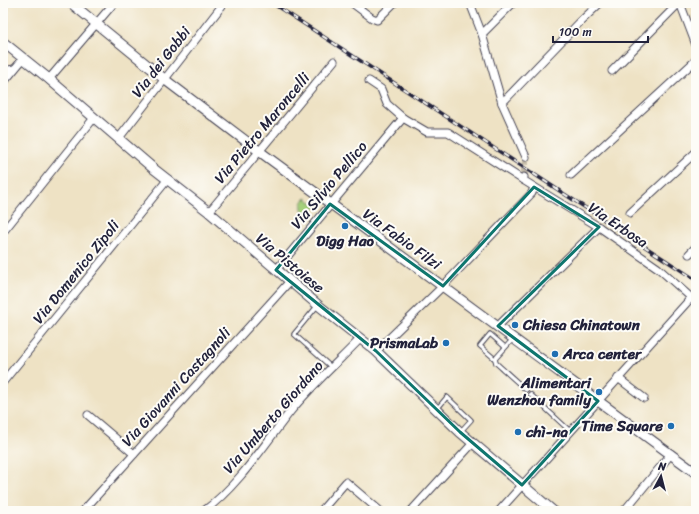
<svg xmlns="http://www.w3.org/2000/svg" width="699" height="514" viewBox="0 0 699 514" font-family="Sriracha,sans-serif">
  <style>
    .green { fill: #a6d07b; stroke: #64795b }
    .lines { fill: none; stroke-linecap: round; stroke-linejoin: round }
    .minor-tunnel { stroke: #c5bca9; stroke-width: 7; stroke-dasharray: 7 3.5; stroke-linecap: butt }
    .service-casing { stroke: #413f50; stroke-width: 5.5 }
    .minor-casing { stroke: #413f50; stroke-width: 9 }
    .tertiary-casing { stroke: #413f50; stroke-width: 11 }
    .service { stroke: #fff; stroke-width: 3.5 }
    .minor { stroke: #fff; stroke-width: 7 }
    .tertiary { stroke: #fff; stroke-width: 9 }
    .rail-casing { stroke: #22223b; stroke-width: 3.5 }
    .rail { stroke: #fdfcf7; stroke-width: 2; stroke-dasharray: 6; stroke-linecap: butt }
    .marked { fill: none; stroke: #0f766e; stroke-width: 3; stroke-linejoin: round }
    .poi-dot { fill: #1f6fb2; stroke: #fdfcf7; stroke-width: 1.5 }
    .labels { text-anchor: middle; stroke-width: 4; stroke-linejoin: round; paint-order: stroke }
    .street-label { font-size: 15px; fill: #22223b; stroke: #fdfcf7 }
    .poi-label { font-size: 15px; font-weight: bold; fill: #22223b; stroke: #fdfcf7; text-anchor: start }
  </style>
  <rect width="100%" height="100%" fill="#fdfcf7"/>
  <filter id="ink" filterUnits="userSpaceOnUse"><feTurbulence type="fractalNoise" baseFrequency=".025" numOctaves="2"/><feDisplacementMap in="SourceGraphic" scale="8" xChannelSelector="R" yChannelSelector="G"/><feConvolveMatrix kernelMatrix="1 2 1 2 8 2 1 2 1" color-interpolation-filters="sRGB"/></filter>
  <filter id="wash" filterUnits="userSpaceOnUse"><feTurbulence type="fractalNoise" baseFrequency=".012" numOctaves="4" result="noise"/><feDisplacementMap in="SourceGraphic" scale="16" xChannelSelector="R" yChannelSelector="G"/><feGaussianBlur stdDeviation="0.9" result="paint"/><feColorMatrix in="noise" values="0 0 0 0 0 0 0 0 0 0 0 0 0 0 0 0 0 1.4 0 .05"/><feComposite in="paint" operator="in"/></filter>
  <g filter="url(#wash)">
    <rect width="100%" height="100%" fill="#eee2c4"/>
    <!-- green -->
    <path class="green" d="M306,198L317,206L308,217C301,211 299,204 306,198Z"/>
  </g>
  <g filter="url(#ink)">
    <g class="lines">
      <!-- minor-tunnel -->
      <path class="minor-tunnel" d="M524,175L526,157"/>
      <defs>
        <g id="service">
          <path d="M691,157L696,162"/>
          <path d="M318,305L294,334L331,367"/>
          <path d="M513,339L495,359L496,363L526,390"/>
          <path d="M495,359L480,346L490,334L505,347"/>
          <path d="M530,394L571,432"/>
          <path d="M437,409L447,397L471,420L460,432"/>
        </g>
        <g id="minor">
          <path d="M352,3L372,18L377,20L394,3"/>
          <path d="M470,3L482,34L502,103L526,157"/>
          <path d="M680,3L696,45"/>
          <path d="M482,34L513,3"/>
          <path d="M3,71L14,69"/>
          <path d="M612,71L679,3"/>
          <path d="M49,79L114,3"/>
          <path d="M369,81L381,89L387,104L403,118"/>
          <path d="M3,83L23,59"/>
          <path d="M502,103L579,23L600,3"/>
          <path d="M119,138L224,3"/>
          <path d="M571,175L696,60"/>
          <path d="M524,177L523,180L599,227L658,268L696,302"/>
          <path d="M209,212L334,61"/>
          <path d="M630,213L696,152"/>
          <path d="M3,232L94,118"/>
          <path d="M689,254L696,247"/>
          <path d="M276,270L403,118L427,132H448L523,180"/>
          <path d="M498,326L599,227"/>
          <path d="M376,351L443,286L532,193L534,187"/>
          <path d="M618,378L644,398"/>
          <path d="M3,382L168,179"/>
          <path d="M88,415L134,454"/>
          <path d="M83,511L290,281"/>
          <path d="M204,511C238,486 264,445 290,412C311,386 337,363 360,339"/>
          <path d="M321,511L346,482L380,511"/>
          <path d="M411,511L473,443"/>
          <path d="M499,511L691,298"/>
          <path d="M624,511L671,454"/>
        </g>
        <g id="tertiary">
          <path d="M71,3L168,82L259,151L696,473"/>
          <path d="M3,42L49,79L154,169L209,212L318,305L376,351L460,432L553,511"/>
        </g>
      </defs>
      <!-- service casing -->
      <use href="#service" class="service-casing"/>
      <!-- minor casing -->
      <use href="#minor" class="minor-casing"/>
      <!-- tertiary casing -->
      <use href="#tertiary" class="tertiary-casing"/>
      <!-- service -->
      <use href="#service" class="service"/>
      <!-- minor -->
      <use href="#minor" class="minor"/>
      <!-- tertiary -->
      <use href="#tertiary" class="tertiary"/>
      <defs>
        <path id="rail" d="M272,3L696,280"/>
      </defs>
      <!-- rail casing -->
      <use href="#rail" class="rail-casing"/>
      <!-- rail -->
      <use href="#rail" class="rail"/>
    </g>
  </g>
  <!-- marked area -->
  <path class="marked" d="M534,187L599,227L498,326L598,401L522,485L460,432L376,351L276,270L330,204L443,286Z"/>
  <!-- markers -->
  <g class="poi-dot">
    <circle cx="345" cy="226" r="4"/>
    <circle cx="515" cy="325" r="4"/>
    <circle cx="446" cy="343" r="4"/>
    <circle cx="555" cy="354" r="4"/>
    <circle cx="599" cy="392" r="4"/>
    <circle cx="671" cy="426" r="4"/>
    <circle cx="518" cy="432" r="4"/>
  </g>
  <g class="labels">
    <!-- street labels -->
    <g class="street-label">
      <text transform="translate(161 62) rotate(-52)" y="5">Via dei Gobbi</text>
      <text transform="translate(262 128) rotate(-50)" y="5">Via Pietro Maroncelli</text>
      <text transform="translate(329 185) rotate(-50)" y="5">Via Silvio Pellico</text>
      <text transform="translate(618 225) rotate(34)" y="5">Via Erbosa</text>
      <text transform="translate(402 239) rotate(36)" y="5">Via Fabio Filzi</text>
      <text transform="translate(290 263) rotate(40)" y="5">Via Pistoiese</text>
      <text transform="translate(76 272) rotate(-51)" y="5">Via Domenico Zipoli</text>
      <text transform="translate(176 387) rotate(-48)" y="5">Via Giovanni Castagnoli</text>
      <text transform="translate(273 417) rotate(-49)" y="5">Via Umberto Giordano</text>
    </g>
    <!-- poi labels -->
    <g class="poi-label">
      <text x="345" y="246" text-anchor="middle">Digg Hao</text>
      <text x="523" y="330">Chiesa Chinatown</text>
      <text x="438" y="348" text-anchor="end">PrismaLab</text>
      <text x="563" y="359">Arca center</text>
      <text x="591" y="388" text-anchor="end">Alimentari<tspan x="591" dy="17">Wenzhou family</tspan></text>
      <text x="663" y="431" text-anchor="end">Time Square</text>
      <text x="526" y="437">chì-na</text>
    </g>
  </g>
  <!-- margin -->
  <rect width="699" height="514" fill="none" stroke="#fdfcf7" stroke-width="16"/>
  <!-- north arrow -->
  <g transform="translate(661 476) rotate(7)" stroke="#fdfcf7" stroke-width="3" paint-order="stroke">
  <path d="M0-3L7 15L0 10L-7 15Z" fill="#22223b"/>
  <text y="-6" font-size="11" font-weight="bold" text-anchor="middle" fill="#22223b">N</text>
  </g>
  <!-- scale -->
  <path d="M553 36v6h95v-6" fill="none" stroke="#22223b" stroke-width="2"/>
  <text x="559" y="36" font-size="12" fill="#22223b" stroke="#fdfcf7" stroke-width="3" paint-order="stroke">100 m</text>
</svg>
